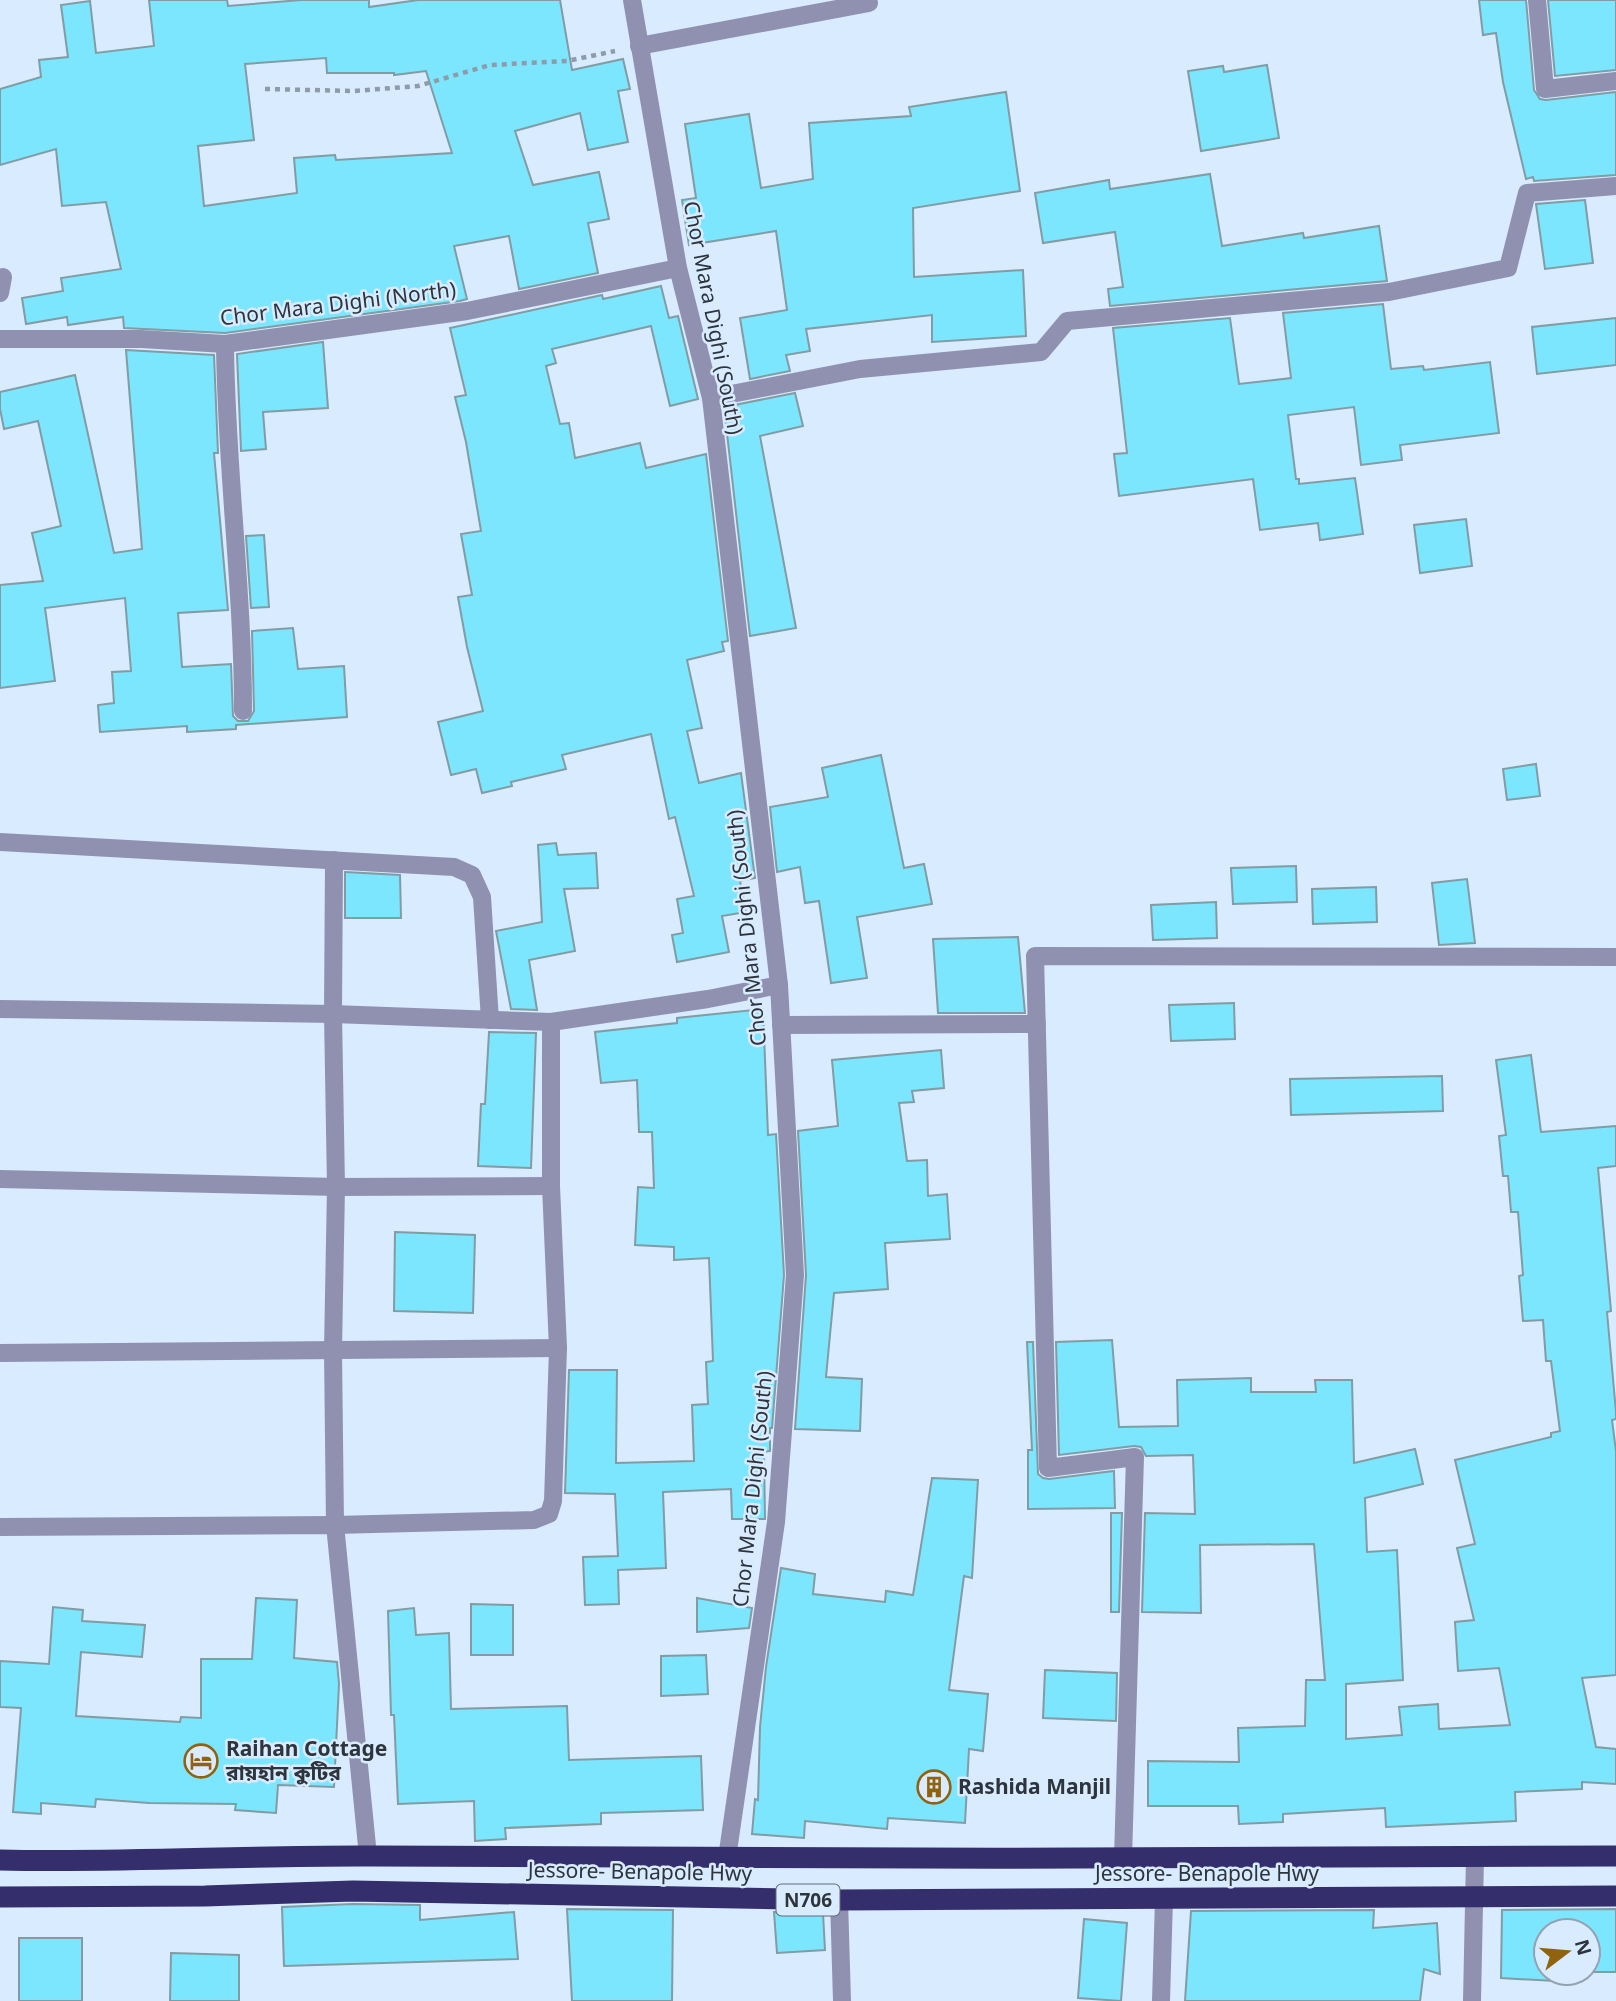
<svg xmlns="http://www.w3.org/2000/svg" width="1616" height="2001" viewBox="0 0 1616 2001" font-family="'Noto Sans','Noto Sans Bengali',sans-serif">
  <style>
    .building { fill: #7ce6ff; stroke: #819ca3; stroke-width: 2; fill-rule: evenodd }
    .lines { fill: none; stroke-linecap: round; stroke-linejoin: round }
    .path { stroke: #8e9ba9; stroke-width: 4.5; stroke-dasharray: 5 5; stroke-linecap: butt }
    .minor { stroke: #9091b1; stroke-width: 18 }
    .highway { stroke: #342e6c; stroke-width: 21 }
    .labels { text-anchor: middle; stroke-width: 5; stroke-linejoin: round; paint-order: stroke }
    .shield { fill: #d9ebfe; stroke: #616b76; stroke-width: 2 }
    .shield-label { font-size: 19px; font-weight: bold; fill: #2d343b }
    .street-label { font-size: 21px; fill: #2d343b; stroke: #d9ebfe }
    .poi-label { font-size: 21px; font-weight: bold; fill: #2d343b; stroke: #d9ebfe; text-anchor: start }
  </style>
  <rect width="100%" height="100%" fill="#d9ebfe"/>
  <!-- building -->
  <g class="building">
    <path d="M149,0H227L228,6L301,0H369V7L418,0H560L572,70L623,59L630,89L618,91L628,142L588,150L580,113L515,131L533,185L599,172L609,219L588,223L598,273L519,289L509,236L454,246L467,299L460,301L225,333L124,328L123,317L68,325L67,317L26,324L22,298L63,291L61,278L121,269L106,202L62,206L56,149L0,165V89L41,77L39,60L68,57L61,5L90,1L96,53L154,46ZM326,58L327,73H394V75L426,71L452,153L336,160L335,155L294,158L297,193L204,206L198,146L254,140L245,64Z"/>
    <path d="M1479,0H1526L1534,90L1540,99L1546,100L1616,92V175L1534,181L1533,177L1526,179L1503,82L1496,33L1483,35Z"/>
    <path d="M1548,0H1616V70L1555,76Z"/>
    <path d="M1267,65L1279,138L1201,151L1188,71L1223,66L1224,72Z"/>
    <path d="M1006,92L1020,191L913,208L914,277L1023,270L1026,336L932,342V315L806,329L810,351L786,355L790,371L750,379L740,318L787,310L776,231L689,245L682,200L696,198L685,124L749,114L761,188L813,179L809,123L911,116L909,107Z"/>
    <path d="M1210,174L1222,246L1303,233L1304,238L1379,226L1387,281L1110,306L1108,289L1123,287L1115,232L1043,243L1035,193L1109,180L1110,189Z"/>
    <path d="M1585,200L1593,263L1545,269L1536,204Z"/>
    <path d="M661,286L669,318L678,316L698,399L670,406L651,326L552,349L556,363L546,366L560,424L569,423L575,458L640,443L646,468L706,454L728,641L722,642L724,651L687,660L702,728L687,731L699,783L741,773L755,878L740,881L746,912L722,916L729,952L677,962L672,935L683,933L677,899L694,896L675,817L669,819L651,734L562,755L566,769L511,782L512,786L482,793L476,769L451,775L438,722L483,711L467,647L458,597L472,595L461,534L481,531L466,442L455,397L466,395L450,328L602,295L603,299Z"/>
    <path d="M1383,304L1391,369L1423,366L1424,370L1490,362L1499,433L1400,445L1402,460L1361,465L1354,407L1288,415L1296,479H1299V484L1355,478L1363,534L1320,540L1318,523L1260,530L1253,479L1119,496L1114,454L1127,453L1113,328L1230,318L1239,384L1291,378L1283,313Z"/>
    <path d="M1616,318V365L1537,374L1532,327Z"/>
    <path d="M323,342L328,408L263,412L266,449L241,451L237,354Z"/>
    <path d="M126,350L214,355L218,453H214L228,610L178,613L182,667L231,664L233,716L238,721H248L254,711L252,631L293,628L298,669L344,666L347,717L236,725V729L187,732V726L100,732L98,705L114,703L112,672L131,671L125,598L45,608L55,681L0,688V585L43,581L32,533L61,526L38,421L4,429L0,409V392L75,375L114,553L142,549Z"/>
    <path d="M795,393L803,426L760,436L796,628L750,636L724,407Z"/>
    <path d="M1466,519L1472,566L1420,573L1414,525Z"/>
    <path d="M264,535L269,607L251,608L246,536Z"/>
    <path d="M881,755L904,868L924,864L932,904L857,917L867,978L831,983L819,901L805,903L800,867L777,872L770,807L828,797L822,768Z"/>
    <path d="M1536,764L1540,796L1507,800L1503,769Z"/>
    <path d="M556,843L558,855L596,853L598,888L564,889L575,951L529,960L537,1010L511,1009L496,931L542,922L538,845Z"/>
    <path d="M1296,866L1297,902L1233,904L1231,868Z"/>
    <path d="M345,872L400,875L401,918H345Z"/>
    <path d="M1467,879L1475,943L1439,945L1432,883Z"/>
    <path d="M1376,887L1377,922L1313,924L1312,889Z"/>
    <path d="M1216,902L1217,938L1153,940L1151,905Z"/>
    <path d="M1018,937L1025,1013H938L933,939Z"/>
    <path d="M1234,1003L1235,1039L1171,1041L1169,1005Z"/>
    <path d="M763,1009L768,1135L776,1134L784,1275L772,1428H770V1451L764,1452L765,1519H732L731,1489L663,1492L666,1568L618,1570L619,1604L585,1605L583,1557L618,1556L615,1494L565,1493L569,1370H617L616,1463L694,1461L692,1405L708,1404L706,1362L713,1361L709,1258L674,1260V1247L635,1245L638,1187L654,1188L652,1132H639L637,1080L601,1083L595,1032L677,1023V1018Z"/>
    <path d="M489,1032L536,1033L531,1168L478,1166L481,1104H485Z"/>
    <path d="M941,1050L944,1088L912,1091L914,1102L899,1103L907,1161L927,1160L928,1196L947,1194L950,1239L885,1243L888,1289L834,1293L826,1377L862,1379L860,1431L795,1429L806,1275L798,1131L838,1126L832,1060Z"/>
    <path d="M1531,1055L1541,1132L1616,1126V1166L1598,1168L1611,1311L1607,1312L1616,1412V1419L1612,1420L1616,1451V1675L1582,1678L1596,1747L1616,1749V1784L1582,1782V1789L1515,1792L1516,1821L1386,1827L1385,1808L1283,1814V1822L1239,1824L1238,1806H1148V1761L1239,1762L1238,1728L1305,1726L1306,1680H1325L1314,1544L1200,1545L1201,1613L1142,1612L1145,1513L1195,1514L1193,1455L1146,1456L1141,1447L1134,1446L1059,1455L1056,1342L1112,1340L1119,1427L1178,1426L1177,1380L1251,1378V1392H1316L1315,1380H1352L1354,1463L1415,1449L1423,1484L1365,1498L1367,1552L1397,1550L1403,1680L1346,1684V1739L1402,1735L1399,1707L1438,1704L1439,1729L1510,1725L1499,1668L1458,1671L1455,1622L1474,1620L1457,1548L1475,1544L1455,1460L1551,1437V1433L1560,1431L1551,1361H1546L1543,1320L1523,1321L1519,1276L1523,1275L1518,1212H1511L1508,1176H1503L1499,1136L1506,1135L1496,1060Z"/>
    <path d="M1442,1076L1443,1111L1291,1115L1290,1079Z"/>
    <path d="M395,1232L475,1235L473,1313L394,1311Z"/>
    <path d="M1027,1342H1033L1038,1474L1043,1478L1049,1479L1114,1471L1115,1508L1028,1509V1450H1032Z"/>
    <path d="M932,1478L978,1480L972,1578L964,1576L949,1690L988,1694L983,1751L969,1749L965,1823L888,1818L887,1829L805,1821L804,1838L752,1834L755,1799L758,1800L760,1727L766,1667L781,1568L815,1574L813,1594L885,1602L886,1591L913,1595Z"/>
    <path d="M1111,1513H1122L1119,1612H1111Z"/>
    <path d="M256,1598L297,1600L294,1658L337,1662L339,1684L334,1787L278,1785L276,1813L235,1810L236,1804L149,1803L96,1799L95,1807L41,1803V1814L13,1812L21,1708L0,1707V1661L49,1664L53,1607L83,1610L82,1621L145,1625L142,1657L81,1652L76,1716L180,1722L181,1717L201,1718V1659H252Z"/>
    <path d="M697,1598L752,1608L749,1628L697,1632Z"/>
    <path d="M471,1604L513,1605V1655H471Z"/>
    <path d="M414,1608L416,1635L449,1633L451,1709L567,1706L569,1760L701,1756L703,1810L601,1813V1824L505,1828L506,1839L475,1841L474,1801L398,1804L394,1715H391L388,1611Z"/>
    <path d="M706,1655L708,1694L661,1696V1656Z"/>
    <path d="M1045,1670L1117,1673L1116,1721L1043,1718Z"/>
    <path d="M353,1904L420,1905V1920L514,1912L518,1959L284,1966L282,1907Z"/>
    <path d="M567,1909L673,1910L672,2001H572Z"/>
    <path d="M1616,1909V1972H1588V1931H1546V1973H1556L1555,1981L1501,1978L1502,1910Z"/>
    <path d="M1374,1910L1373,1928L1437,1923L1440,1974L1424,1969L1420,2001H1185L1191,1911Z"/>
    <path d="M774,1912L823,1913L825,1950L777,1953Z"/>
    <path d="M1084,1919L1127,1923L1121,2001L1078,1998Z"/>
    <rect x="19" y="1938" width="63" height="63"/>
    <path d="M171,1953L239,1955V2001H170Z"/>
  </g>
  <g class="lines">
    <!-- path -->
    <path class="path" d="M265,89L354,91L418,86L490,65L567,61L615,51"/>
    <!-- minor -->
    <g class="minor">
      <path d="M632,0L678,268L711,398L779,985L795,1275L776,1522L727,1858"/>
      <path d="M1537,0L1545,89L1616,81"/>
      <path d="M639,46L869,3"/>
      <path d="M0,293L3,277"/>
      <path d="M0,339H141L225,344L467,311L678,268"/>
      <path d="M225,344C226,467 243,588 243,711"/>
      <path d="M711,398L860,369L1041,352L1067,321L1389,292L1508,268L1527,193L1616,186"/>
      <path d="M0,842L454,867L472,875L482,897L490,1020"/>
      <path d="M334,860L333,1014L336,1187L333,1351L335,1525L534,1520L549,1514L553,1501L558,1348L551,1186V1022"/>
      <path d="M0,1009L333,1014L551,1022L708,999L779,985"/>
      <path d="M781,1025L1037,1024"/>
      <path d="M0,1179L336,1187L551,1186"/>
      <path d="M0,1353L558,1348"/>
      <path d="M0,1527L335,1525L368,1856"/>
      <path d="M1123,1858L1135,1457L1048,1468L1035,956L1616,957"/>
      <path d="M839,1900L842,2001"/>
      <path d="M1161,2001L1164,1899"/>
      <path d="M1472,2001L1475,1857"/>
    </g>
    <!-- highway -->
    <g class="highway">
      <path d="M0,1860C124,1863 249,1855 374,1856C788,1859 1202,1859 1616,1856"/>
      <path d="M0,1897L205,1896L353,1891L839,1900L1616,1896"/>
    </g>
  </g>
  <!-- icons -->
  <defs>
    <symbol id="hotel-ring" viewBox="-11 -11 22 22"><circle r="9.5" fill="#d9ebfe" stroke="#91620e" stroke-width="1.5"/><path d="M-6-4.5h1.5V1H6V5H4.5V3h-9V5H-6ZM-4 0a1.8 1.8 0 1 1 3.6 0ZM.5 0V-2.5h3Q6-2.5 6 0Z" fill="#91620e"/></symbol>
    <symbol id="building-ring" viewBox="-11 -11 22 22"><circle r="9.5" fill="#d9ebfe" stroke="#91620e" stroke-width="1.5"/><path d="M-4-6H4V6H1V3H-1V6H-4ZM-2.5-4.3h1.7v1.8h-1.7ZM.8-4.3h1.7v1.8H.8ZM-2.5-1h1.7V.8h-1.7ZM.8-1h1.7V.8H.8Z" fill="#91620e"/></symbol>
  </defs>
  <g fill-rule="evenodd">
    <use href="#hotel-ring" x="182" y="1742" width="38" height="38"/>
    <use href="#building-ring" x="915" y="1768" width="38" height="38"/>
  </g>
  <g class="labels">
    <!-- shield labels -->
    <rect class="shield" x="776.5" y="1884.5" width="63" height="31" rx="5"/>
    <g class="shield-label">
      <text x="808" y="1907">N706</text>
    </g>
    <!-- street labels -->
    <g class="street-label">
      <text transform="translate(338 304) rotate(-7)" y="7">Chor Mara Dighi (North)</text>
      <text transform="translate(713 318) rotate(79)" y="7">Chor Mara Dighi (South)</text>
      <text transform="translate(747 928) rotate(-96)" y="7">Chor Mara Dighi (South)</text>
      <text transform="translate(753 1489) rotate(-84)" y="7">Chor Mara Dighi (South)</text>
      <text transform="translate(640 1872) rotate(1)" y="7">Jessore- Benapole Hwy</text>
      <text x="1207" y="1881">Jessore- Benapole Hwy</text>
    </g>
    <!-- poi labels -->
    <g class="poi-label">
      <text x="226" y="1756">Raihan Cottage<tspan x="226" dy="24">রায়হান কুটির</tspan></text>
      <text x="958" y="1794">Rashida Manjil</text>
    </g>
  </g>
  <!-- north arrow -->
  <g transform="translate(1567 1952) rotate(74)"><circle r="33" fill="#d9ebfe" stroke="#94a2b0" stroke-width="2"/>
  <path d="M0-5L12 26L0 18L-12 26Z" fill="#91620e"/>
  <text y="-10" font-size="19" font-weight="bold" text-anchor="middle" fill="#2d343b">N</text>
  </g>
</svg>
